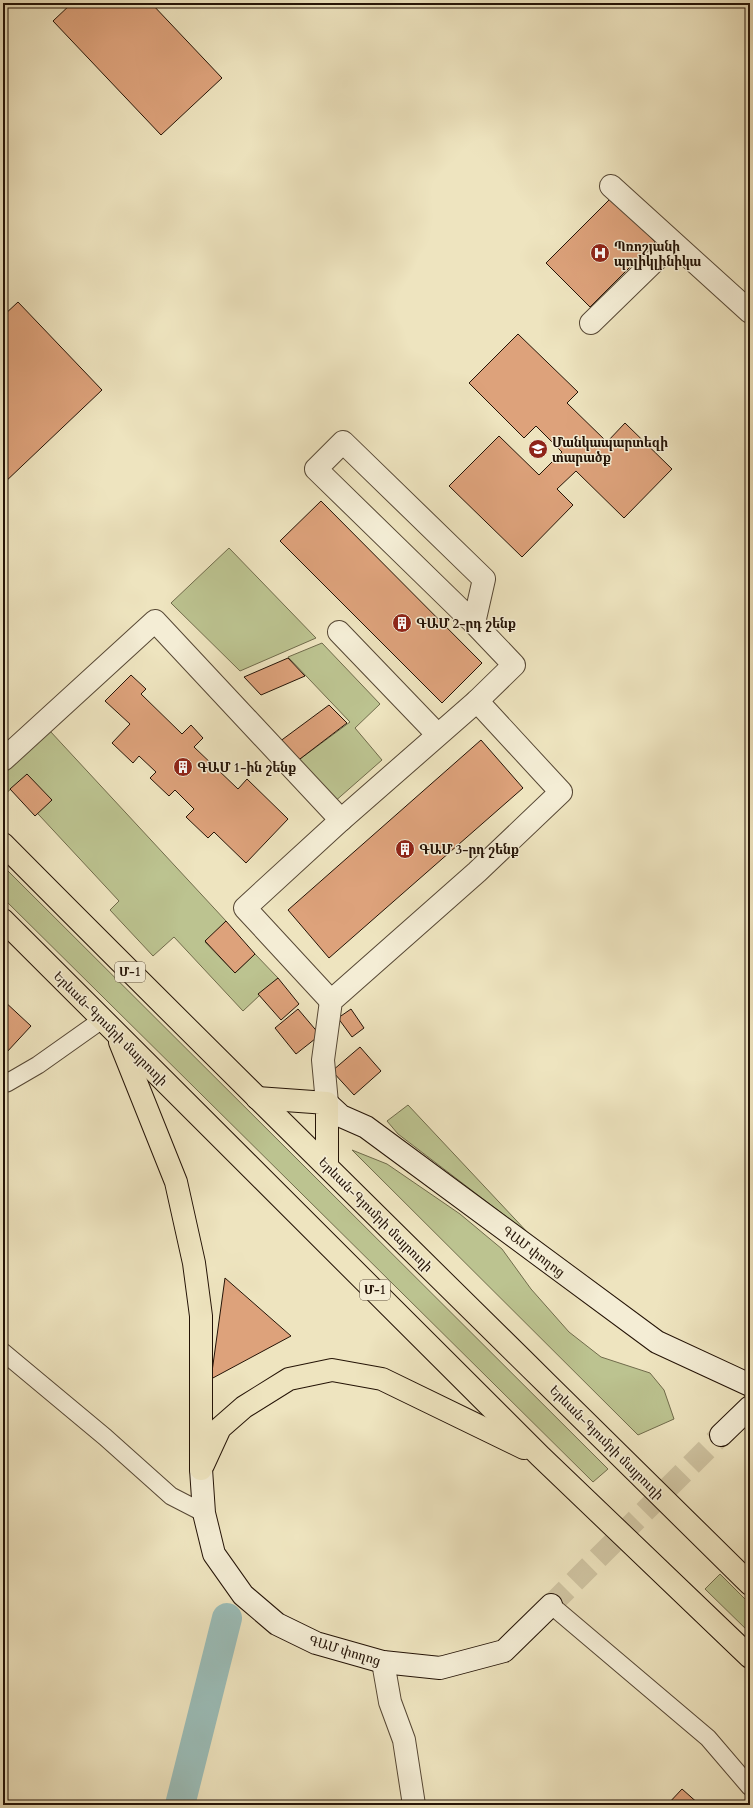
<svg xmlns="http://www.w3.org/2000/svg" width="753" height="1808" viewBox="0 0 753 1808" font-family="Cardo,'Noto Serif Armenian',serif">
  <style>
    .green { fill: #bcc390; stroke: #706b4b }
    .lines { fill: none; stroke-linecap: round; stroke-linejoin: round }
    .canal { stroke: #9bbdb8; stroke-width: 30 }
    .building { fill: #dda27b; stroke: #241306 }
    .secondary-tunnel { stroke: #d0c5a3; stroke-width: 22; stroke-dasharray: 22 11; stroke-linecap: butt }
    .lane-casing { stroke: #564734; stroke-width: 19 }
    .street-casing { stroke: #564734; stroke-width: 24 }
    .secondary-casing { stroke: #241306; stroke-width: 24 }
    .highway-casing { stroke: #241306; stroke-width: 24 }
    .lane { stroke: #f4edd5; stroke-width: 17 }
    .street { stroke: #f4edd5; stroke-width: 22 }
    .secondary { stroke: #f4edd5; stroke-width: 22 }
    .highway { stroke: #eee4bf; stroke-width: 22 }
    .labels { text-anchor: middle; stroke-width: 3; stroke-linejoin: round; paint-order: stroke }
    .shield { fill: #f4edd5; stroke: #625444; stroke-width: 1 }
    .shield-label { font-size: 12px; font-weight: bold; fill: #241306 }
    .poi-label { font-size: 13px; font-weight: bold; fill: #241306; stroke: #f4edd5; text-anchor: start }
    .street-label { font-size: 13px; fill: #241306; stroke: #f4edd5 }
  </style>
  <rect width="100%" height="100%" fill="#eee4bf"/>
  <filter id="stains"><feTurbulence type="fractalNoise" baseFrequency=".005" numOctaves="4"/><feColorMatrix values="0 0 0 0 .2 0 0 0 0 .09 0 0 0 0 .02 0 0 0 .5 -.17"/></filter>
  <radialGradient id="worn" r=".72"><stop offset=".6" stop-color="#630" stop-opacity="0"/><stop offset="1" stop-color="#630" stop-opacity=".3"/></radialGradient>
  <!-- green -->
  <g class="green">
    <path d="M229,548L316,638L240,671L171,603Z"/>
    <path d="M322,643L380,704L355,728L382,760L333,803L296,762L350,722L288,657Z"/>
    <path d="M50,731L226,921L205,942L235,973L255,954L278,978L243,1011L174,937L153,956L110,910L119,901L13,787L3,796V774Z"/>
    <path d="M3,866L608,1469L593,1482L3,898Z"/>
    <path d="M408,1105L529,1234L398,1134L387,1121Z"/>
    <path d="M352,1150L387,1164L460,1214L502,1249L531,1289L569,1332L601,1357L650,1373L664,1390L674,1419L638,1435Z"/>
    <path d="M720,1574L750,1604V1633L705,1589Z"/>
  </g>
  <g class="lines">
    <!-- canal -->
    <path class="canal" d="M180,1805L227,1618"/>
  </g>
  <!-- building -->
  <g class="building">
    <path d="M72,3H151L222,78L161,135L53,21Z"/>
    <path d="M611,198L655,242L590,307L546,263Z"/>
    <path d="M18,302L102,390L3,484V316Z"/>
    <path d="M518,334L578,392L567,403L607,442L625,423L672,469L624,518L576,471L557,489L573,505L522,557L449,486L499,436L539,475L562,452L536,426L524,438L469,383Z"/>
    <path d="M321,501L482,663L442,703L280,541Z"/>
    <path d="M288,658L305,676L261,695L244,677Z"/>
    <path d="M131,675L146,689L141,694L182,734L191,725L203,738L194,747L238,789L247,779L288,819L246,863L214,832L208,838L186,817L194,809L175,790L169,796L150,778L156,772L139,756L133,763L112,743L130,724L105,701Z"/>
    <path d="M329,705L347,723L296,762L279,742Z"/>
    <path d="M481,740L523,788L329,958L288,910Z"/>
    <path d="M27,774L52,800L35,816L10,789Z"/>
    <path d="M226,921L255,954L235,973L205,941Z"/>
    <path d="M278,978L299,1004L281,1020L258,994Z"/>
    <path d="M3,1000L31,1026L6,1053L3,1050Z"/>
    <path d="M298,1009L320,1035L296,1054L275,1028Z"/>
    <path d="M351,1009L364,1028L352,1037L338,1018Z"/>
    <path d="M360,1047L381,1071L354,1095L332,1071Z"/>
    <path d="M225,1278L291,1336L211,1379Z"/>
    <path d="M682,1789L700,1805H667Z"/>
  </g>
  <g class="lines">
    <!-- secondary-tunnel -->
    <path class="secondary-tunnel" d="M551,1605L721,1435"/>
    <defs>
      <g id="lane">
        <path d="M3,1079L7,1083L38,1065L103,1019"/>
        <path d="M3,1352L105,1437L171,1496L204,1513"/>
        <path d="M551,1605L708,1738L750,1787"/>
      </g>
      <g id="street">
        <path d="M611,186L750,312"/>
        <path d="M591,323L673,243"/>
        <path d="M339,632L437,734"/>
        <path d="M3,760L155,621L341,820"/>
        <path d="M331,1001L245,908L341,820L477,701L514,665L474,623L316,469L343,442L484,579L474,623"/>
        <path d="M327,1103L323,1060L331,1001L477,872L561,792L477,701"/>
        <path d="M383,1662L390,1702L404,1740L414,1805"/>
      </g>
      <g id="secondary">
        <path d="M327,1103L341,1116L366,1127L657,1342L750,1385"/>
        <path d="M721,1435L750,1407"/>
        <path d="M201,1469L204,1513L214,1554L243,1595L277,1624L316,1643L383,1662L440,1668L504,1651L551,1605"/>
      </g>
      <g id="highway">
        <path d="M3,844C250,1093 501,1338 750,1584"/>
        <path d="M3,920L540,1456L750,1657"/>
        <path d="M120,1042L176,1182L194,1263L201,1316V1469"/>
        <path d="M257,1098L327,1103V1166"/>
        <path d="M203,1465L220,1428L244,1407L289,1379L332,1370L382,1379L524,1448"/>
      </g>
    </defs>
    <!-- lane casing -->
    <use href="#lane" class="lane-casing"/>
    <!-- street casing -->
    <use href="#street" class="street-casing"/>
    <!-- secondary casing -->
    <use href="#secondary" class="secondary-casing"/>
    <!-- highway casing -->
    <use href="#highway" class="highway-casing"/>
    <!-- lane -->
    <use href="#lane" class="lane"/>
    <!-- street -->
    <use href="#street" class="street"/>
    <!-- secondary -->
    <use href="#secondary" class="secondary"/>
    <!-- highway -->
    <use href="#highway" class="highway"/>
  </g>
  <!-- icons -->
  <defs>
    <symbol id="hospital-disc" viewBox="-11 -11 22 22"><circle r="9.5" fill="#8f2418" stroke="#f4edd5"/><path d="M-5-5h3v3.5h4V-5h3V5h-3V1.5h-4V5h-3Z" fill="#fff"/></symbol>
    <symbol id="school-disc" viewBox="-11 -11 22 22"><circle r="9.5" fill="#8f2418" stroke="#f4edd5"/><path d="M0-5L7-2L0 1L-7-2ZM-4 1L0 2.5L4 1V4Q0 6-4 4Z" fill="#fff"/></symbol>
    <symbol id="building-disc" viewBox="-11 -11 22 22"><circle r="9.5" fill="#8f2418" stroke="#f4edd5"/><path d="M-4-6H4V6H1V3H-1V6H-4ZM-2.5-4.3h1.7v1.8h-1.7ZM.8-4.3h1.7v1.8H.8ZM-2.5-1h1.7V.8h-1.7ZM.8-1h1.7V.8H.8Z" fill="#fff"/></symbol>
  </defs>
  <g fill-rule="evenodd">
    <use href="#hospital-disc" x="589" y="242" width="22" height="22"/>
    <use href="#school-disc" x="527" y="438" width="22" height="22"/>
    <use href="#building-disc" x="391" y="612" width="22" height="22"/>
    <use href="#building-disc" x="172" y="756" width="22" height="22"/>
    <use href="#building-disc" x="394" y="838" width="22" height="22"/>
  </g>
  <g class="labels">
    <!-- shield labels -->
    <g class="shield">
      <rect x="115" y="962" width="30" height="20" rx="3"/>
      <rect x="360" y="1280" width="30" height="20" rx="3"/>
    </g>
    <g class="shield-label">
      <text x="130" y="976">Մ-1</text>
      <text x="375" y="1294">Մ-1</text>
    </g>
    <!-- poi labels -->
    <g class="poi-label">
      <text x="614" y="251">Պռոշյանի<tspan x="614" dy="15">պոլիկլինիկա</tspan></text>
      <text x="552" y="447">Մանկապարտեզի<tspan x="552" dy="15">տարածք</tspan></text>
      <text x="416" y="628">ԳԱՄ 2-րդ շենք</text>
      <text x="197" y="772">ԳԱՄ 1-ին շենք</text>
      <text x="419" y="854">ԳԱՄ 3-րդ շենք</text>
    </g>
    <!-- street labels -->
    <g class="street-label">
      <text transform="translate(111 1028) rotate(45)" y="5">Երևան-Գյումրի մայրուղի</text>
      <text transform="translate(376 1214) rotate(45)" y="5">Երևան-Գյումրի մայրուղի</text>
      <text transform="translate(534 1251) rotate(37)" y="5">ԳԱՄ փողոց</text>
      <text transform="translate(607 1442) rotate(45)" y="5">Երևան-Գյումրի մայրուղի</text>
      <text transform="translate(345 1650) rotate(17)" y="5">ԳԱՄ փողոց</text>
    </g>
  </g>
  <!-- margin -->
  <rect width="753" height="1808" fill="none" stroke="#eee4bf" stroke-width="16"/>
  <rect x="4" y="4" width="745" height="1800" fill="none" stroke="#241306" stroke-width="2"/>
  <rect x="8" y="8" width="737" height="1792" fill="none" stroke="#241306"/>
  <rect width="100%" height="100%" filter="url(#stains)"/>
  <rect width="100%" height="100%" fill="url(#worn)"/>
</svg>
